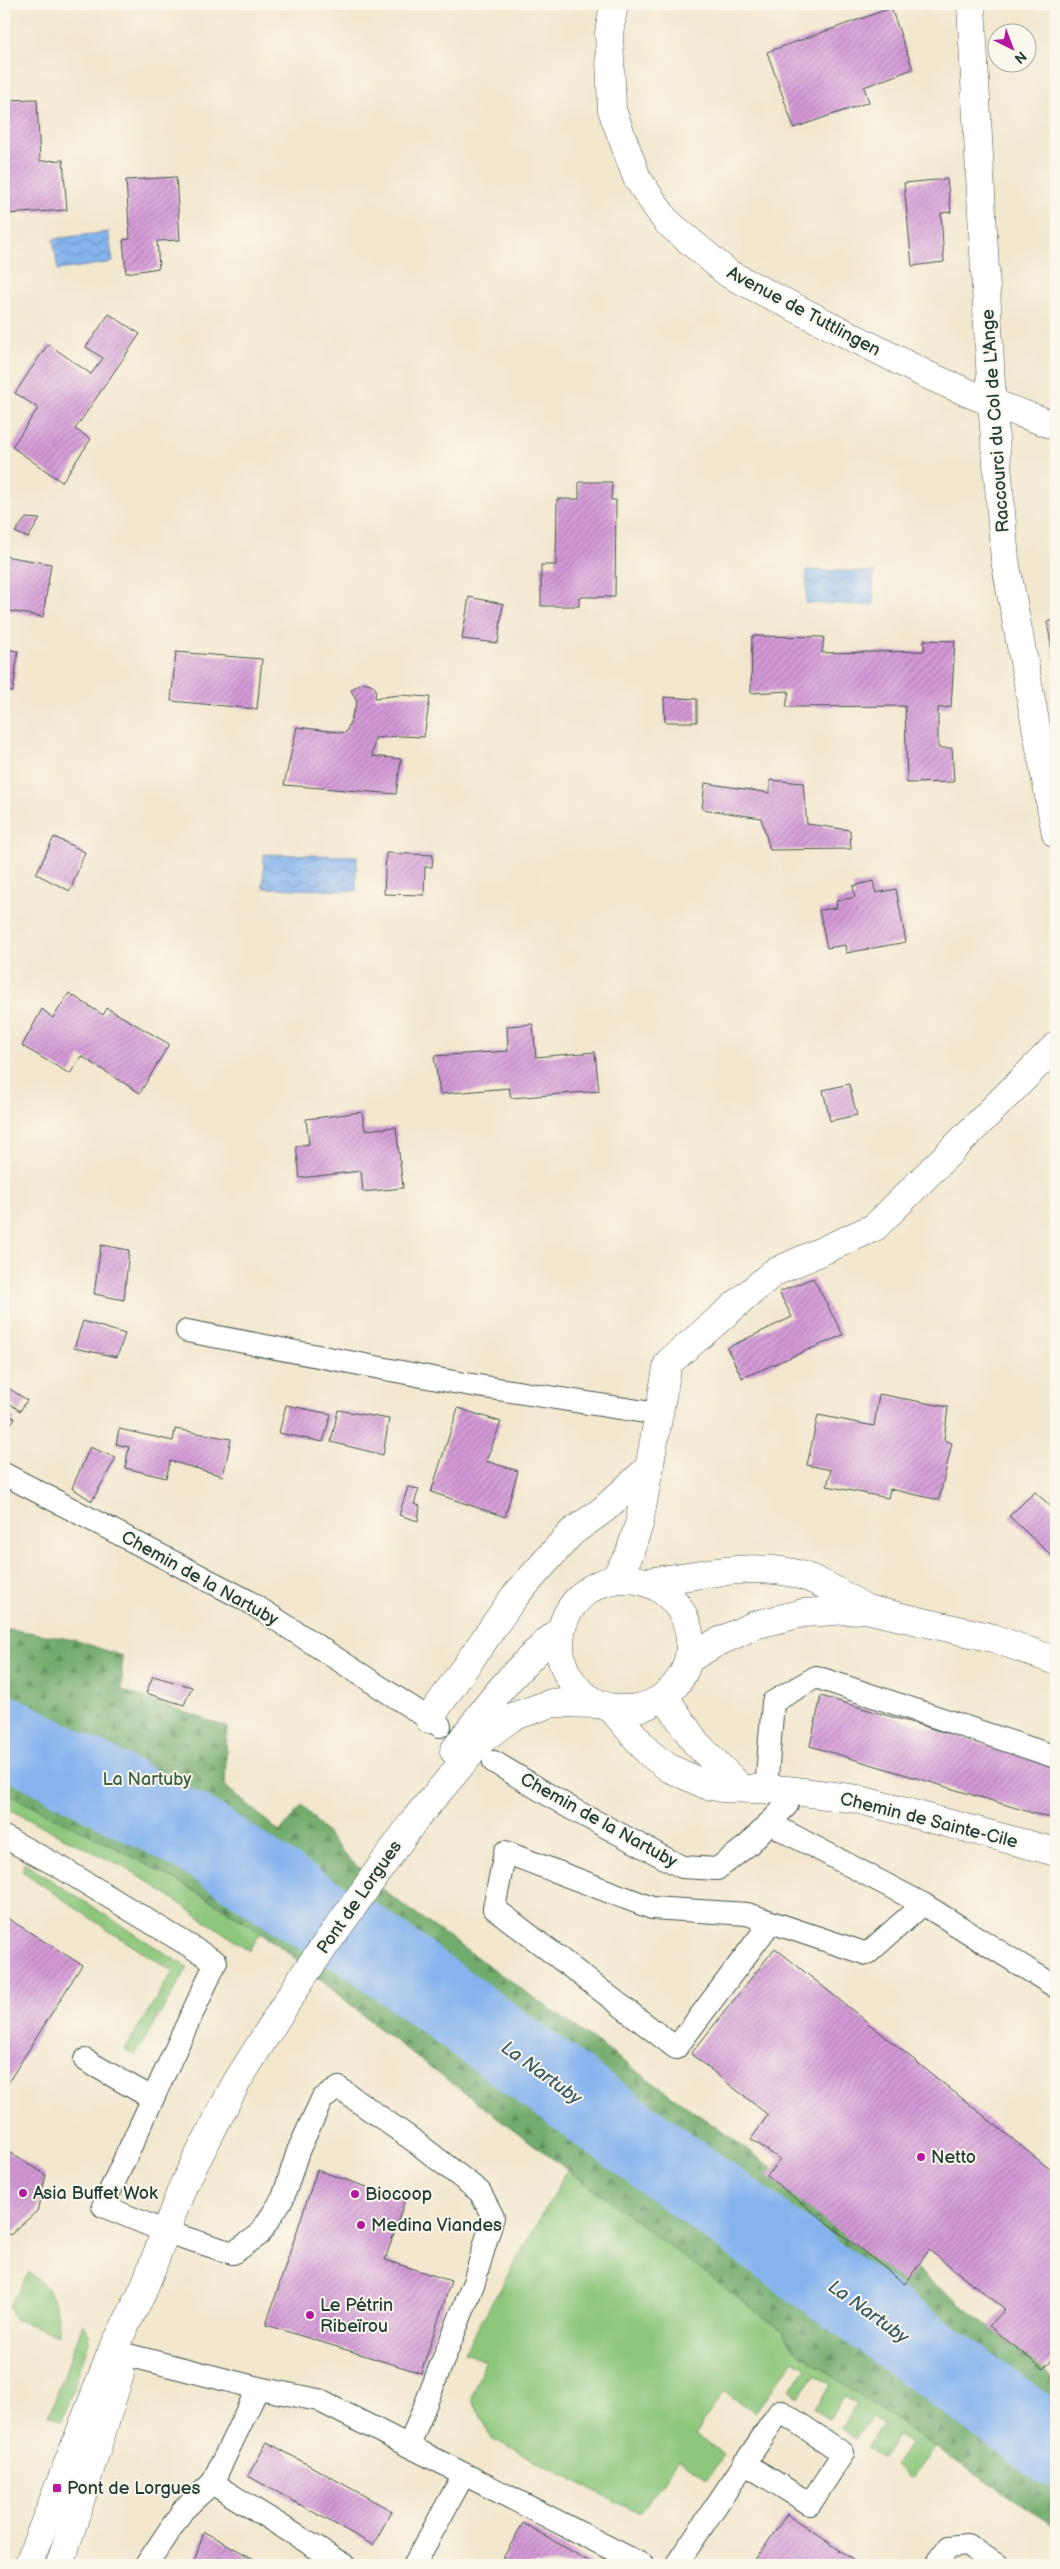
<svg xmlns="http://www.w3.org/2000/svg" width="1060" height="2569" viewBox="0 0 1060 2569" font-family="'Balsamiq Sans',sans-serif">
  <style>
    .grass { fill: #8dc77c; stroke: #568258 }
    .forest { fill: url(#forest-firs); stroke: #487450 }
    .water { fill: url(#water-waves); stroke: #527891 }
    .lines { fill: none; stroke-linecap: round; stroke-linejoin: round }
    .river { stroke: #84b3ee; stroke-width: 78 }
    .building { fill: url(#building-hatch) }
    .lane-casing { stroke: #3f564b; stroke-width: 24 }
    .street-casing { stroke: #3f564b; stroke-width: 29 }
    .secondary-casing { stroke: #3f564b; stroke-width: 29 }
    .lane { stroke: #fff; stroke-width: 22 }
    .street { stroke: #fff; stroke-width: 28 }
    .secondary { stroke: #fff; stroke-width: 28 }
    .poi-dot { fill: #b5179e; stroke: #fbf7ec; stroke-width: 2 }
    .labels { text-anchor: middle; stroke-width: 4; stroke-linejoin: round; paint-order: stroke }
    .street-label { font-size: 18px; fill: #1f3d34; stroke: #fbf7ec }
    .park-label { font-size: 18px; fill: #3a6046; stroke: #fbf7ec }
    .poi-label { font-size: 18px; fill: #1f3d34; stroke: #fbf7ec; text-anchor: start }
    .water-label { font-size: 19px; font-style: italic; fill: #385a62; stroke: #fbf7ec }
  </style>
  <defs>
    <pattern id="forest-firs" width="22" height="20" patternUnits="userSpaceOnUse" patternTransform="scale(1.25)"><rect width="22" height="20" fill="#72ac6c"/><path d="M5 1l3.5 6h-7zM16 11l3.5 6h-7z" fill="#5d8d5a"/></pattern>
    <pattern id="water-waves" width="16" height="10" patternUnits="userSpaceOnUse" patternTransform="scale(1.25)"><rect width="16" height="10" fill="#84b3ee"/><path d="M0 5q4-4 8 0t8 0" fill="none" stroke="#6b93c2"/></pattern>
    <pattern id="building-hatch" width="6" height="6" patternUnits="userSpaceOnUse" patternTransform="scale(1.25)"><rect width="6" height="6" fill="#d59ad8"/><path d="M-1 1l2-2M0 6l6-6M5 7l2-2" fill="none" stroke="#ac7fb0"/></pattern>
  </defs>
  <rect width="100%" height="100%" fill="#fbf7ec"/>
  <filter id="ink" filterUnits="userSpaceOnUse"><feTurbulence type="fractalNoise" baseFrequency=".02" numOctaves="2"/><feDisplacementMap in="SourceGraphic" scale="10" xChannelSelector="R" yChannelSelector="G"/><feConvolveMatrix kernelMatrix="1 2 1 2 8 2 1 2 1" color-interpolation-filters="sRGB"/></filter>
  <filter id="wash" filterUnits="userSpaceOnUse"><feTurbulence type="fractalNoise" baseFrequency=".0096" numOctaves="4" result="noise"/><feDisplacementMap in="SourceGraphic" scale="20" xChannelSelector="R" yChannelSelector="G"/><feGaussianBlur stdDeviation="1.12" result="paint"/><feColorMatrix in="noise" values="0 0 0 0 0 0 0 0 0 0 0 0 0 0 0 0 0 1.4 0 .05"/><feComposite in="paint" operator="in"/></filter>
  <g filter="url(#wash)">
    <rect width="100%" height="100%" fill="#f3e7ce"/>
    <!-- grass -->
    <g class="grass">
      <path d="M4,1792C91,1835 180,1878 261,1933L249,1950L133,1872L4,1807Z"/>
      <path d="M24,1863L188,1968L135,2055L125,2049L173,1971L112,1933L22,1871Z"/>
      <path d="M568,2169L784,2332L792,2348L935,2447L911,2479L894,2466L911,2442L899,2434L882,2458L867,2447L883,2424L872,2416L855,2438L841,2428L857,2405L844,2396L829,2419L814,2408L831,2385L815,2375L799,2397L789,2390L806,2368L794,2360L755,2412L724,2391L695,2435L724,2455L707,2479L679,2459L640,2514L491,2438L472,2398L485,2360L464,2352Z"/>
      <path d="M29,2272C53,2291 60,2305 58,2335L14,2319L9,2307Z"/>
      <path d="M83,2324L88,2331L89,2342L62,2421L49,2415Z"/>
    </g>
    <!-- forest -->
    <path class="forest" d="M4,1628L75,1640L122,1656V1690L227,1727L225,1786L280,1832L302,1805L347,1857L392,1897L772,2167L768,2175L904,2282L914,2268L1056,2380V2527L897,2421L792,2348L784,2332L382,2031L286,1951L222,1906L117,1848L4,1792Z"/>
    <!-- water -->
    <g class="water">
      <path d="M108,232L113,262L58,270L53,239Z"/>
      <path d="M807,570L874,572L873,605L806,603Z"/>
      <path d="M264,854L357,856L356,891L263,888Z"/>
    </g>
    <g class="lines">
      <!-- river -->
      <path class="river" d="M4,1734L196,1835L312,1911L367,1944L1056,2448"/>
    </g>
    <g id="blocks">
      <!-- building -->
      <g class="building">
        <path d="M907,4H923L908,9Z"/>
        <path d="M891,8L913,69L864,87L869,102L794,128L767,52Z"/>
        <path d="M37,99L40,161L63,160L67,210L4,214V100Z"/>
        <path d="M176,177L180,240L157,241L159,268L126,273L123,240L130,239L126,180Z"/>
        <path d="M947,179L951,212L941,213L944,262L912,266L904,183Z"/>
        <path d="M109,314L140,334L75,429L91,439L62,482L12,447L38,408L15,393L48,344L91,374L103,358L86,347Z"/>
        <path d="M579,482H612L611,500H616L615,597H579V606H541V565H556L557,499H579Z"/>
        <path d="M26,518L40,519L28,538L15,532Z"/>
        <path d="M4,556L51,564L43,617L4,610Z"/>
        <path d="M469,597L503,604L498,643L462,639Z"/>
        <path d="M1056,620V665H1055L1047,622Z"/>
        <path d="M752,636L824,637L822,653L924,651V640L955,641L951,707L938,708V748H952L954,782L907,783L905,706L786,707L789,691L751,693Z"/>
        <path d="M4,649L18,651L13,692L4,690Z"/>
        <path d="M176,652L262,659L257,709L171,701Z"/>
        <path d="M363,682L371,684L376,689L375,698L400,695L430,697L424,737L399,736L375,738L372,756L401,759L396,794L284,785L297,727L346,733L357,702L351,690Z"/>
        <path d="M664,697L697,699V722H665Z"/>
        <path d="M770,780L803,783L807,824L850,830L851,849L770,850L761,818L702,809L705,783L770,793Z"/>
        <path d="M54,837L85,852L70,891L36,874Z"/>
        <path d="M386,853L433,855L432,867H425L424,895L384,894Z"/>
        <path d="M873,881L876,893L896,889L906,942L846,953L845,945L827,948L819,910L837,908L836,901L855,897L853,886Z"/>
        <path d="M69,993L103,1015L107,1008L169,1044L140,1093L81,1056L70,1074L22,1046L42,1009L53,1018Z"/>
        <path d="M533,1024L536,1057L595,1052L599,1091L511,1098L509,1088L440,1094L434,1056L508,1051L507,1026Z"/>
        <path d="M849,1084L857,1115L830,1121L823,1090Z"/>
        <path d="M362,1112L365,1130L396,1127L403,1188L363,1192L361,1171L300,1178L296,1146L309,1144L306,1119Z"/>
        <path d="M101,1245L129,1250L124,1300L94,1294Z"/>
        <path d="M813,1278L843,1335L742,1378L727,1348L792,1317L779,1292Z"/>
        <path d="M83,1321L125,1334L117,1357L74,1348Z"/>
        <path d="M4,1385L27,1400L20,1411L8,1402L4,1410Z"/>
        <path d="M879,1394L948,1407L944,1440L952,1443L939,1500L890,1489L888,1498L827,1486L831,1470L807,1465L818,1415L874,1426Z"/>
        <path d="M286,1405L331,1414L323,1442L279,1433Z"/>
        <path d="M458,1408L501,1422L486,1461L518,1471L505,1517L431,1492Z"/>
        <path d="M338,1410L389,1419L383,1455L331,1442Z"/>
        <path d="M4,1413L15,1418L6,1431L4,1429Z"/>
        <path d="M119,1429L173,1441L175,1429L231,1439L223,1476L170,1461L166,1478L125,1468L129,1447L116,1444Z"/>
        <path d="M90,1447L116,1458L92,1501L72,1488Z"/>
        <path d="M408,1487L419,1489L414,1504L420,1506L418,1521L399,1515Z"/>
        <path d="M1035,1492L1056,1511V1560L1009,1516Z"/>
        <path d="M153,1676L192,1687L184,1705L146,1693Z"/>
        <path d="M821,1696L1056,1765V1820L810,1746Z"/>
        <path d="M4,1916L82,1965L4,2089Z"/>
        <path d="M775,1948L1056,2174V2355L1043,2369L989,2326L1005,2309L929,2250L905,2284L767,2176L780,2159L751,2139L768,2115L691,2054Z"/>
        <path d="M4,2149L46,2175L37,2211L10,2235L4,2231Z"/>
        <path d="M317,2170L405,2200L385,2260L451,2281L421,2373L266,2325Z"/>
        <path d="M267,2442L392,2511L373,2545L248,2476Z"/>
        <path d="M787,2514L853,2559L849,2565H752Z"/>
        <path d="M523,2523L595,2565H499Z"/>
        <path d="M204,2532L265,2565H193Z"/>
      </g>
    </g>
  </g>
  <g filter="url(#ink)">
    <use href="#blocks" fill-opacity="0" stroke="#3f564b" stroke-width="1"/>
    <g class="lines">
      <defs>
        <g id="lane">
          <path d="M187,1331L459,1383L658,1414"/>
          <path d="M4,1474L248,1601L440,1726"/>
          <path d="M494,1762L572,1809L682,1867L717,1869L748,1845L787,1805V1790"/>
          <path d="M766,1789L773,1702L816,1677L1056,1757"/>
          <path d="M769,1823L923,1904L1056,1987"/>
          <path d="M4,1837L60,1867L216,1962L103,2206L166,2232L233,2253L259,2235L283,2198L298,2151L322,2099L339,2088L417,2143L480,2192L493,2217L474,2282L409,2446"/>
          <path d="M771,1922L676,2048L494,1908L505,1852L652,1908L747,1914L867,1954L923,1904"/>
          <path d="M85,2060L152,2098"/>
          <path d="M112,2351L258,2388L212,2483L183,2510L146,2565"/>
          <path d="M258,2388L318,2400L464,2474L414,2565"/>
          <path d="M464,2474L643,2565"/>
          <path d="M212,2483L344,2565"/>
          <path d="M676,2565L780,2411L843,2453L810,2504L744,2463"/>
          <path d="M936,2565L949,2547L967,2545L997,2565"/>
        </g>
        <g id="street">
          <path d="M971,4L992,403L1005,560L1056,834"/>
          <path d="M614,1579L629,1555L639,1524L668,1363L773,1273L875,1227L1056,1046"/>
          <path d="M664,1696L696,1743L741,1788"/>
          <path d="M611,1708L649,1753L669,1768L706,1785L722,1788L787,1790L857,1799L1056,1852"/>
          <path d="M429,1719L514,1597L571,1533L603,1510L650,1467"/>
        </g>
        <g id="secondary">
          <path d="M614,4L609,33L612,110L637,178L666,221L729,274L927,375L992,403L1056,426"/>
          <circle cx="625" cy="1644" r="65"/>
          <path d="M648,1582C695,1576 746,1563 793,1573C819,1579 844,1596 866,1609"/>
          <path d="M689,1659L714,1644L755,1625L803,1613L866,1609L993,1638L1056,1661"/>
          <path d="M454,1751C488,1703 515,1668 561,1630"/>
          <path d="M28,2565L112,2351L142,2293L183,2186L236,2083L303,1976L416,1818L484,1738L512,1717L552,1703L600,1704"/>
          <path d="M60,2565L120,2374"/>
        </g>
      </defs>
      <!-- lane casing -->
      <use href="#lane" class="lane-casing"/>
      <!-- street casing -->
      <use href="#street" class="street-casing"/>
      <!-- secondary casing -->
      <use href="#secondary" class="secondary-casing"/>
      <!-- lane -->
      <use href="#lane" class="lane"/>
      <!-- street -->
      <use href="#street" class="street"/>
      <!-- secondary -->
      <use href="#secondary" class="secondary"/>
    </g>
  </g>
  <!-- markers -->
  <g class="poi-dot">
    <circle cx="921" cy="2157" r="5"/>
    <circle cx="23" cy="2193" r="5"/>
    <circle cx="355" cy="2194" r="5"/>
    <circle cx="361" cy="2225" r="5"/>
    <circle cx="310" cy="2315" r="5"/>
    <rect x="52" y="2483" width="10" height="10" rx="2.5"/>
  </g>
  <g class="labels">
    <!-- street labels -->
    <g class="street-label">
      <text transform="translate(804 311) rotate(28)" y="6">Avenue de Tuttlingen</text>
      <text transform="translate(995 421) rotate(-94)" y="6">Raccourci du Col de L'Ange</text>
      <text transform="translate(200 1578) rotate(29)" y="6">Chemin de la Nartuby</text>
      <text transform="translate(599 1820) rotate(29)" y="6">Chemin de la Nartuby</text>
      <text transform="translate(929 1820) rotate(14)" y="6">Chemin de Sainte-Cile</text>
      <text transform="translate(359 1897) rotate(-55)" y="6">Pont de Lorgues</text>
    </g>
    <!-- park labels -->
    <g class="park-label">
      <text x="147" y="1785">La Nartuby</text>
    </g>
    <!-- poi labels -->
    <g class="poi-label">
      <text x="931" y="2163">Netto</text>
      <text x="33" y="2199">Asia Buffet Wok</text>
      <text x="365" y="2200">Biocoop</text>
      <text x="371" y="2231">Medina Viandes</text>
      <text x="320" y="2311">Le Pétrin<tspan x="320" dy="21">Ribeïrou</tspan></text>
      <text x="67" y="2494">Pont de Lorgues</text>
    </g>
    <!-- water labels -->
    <g class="water-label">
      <text transform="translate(542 2072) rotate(36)" y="7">La Nartuby</text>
      <text transform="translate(869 2311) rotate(36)" y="7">La Nartuby</text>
    </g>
  </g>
  <!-- margin -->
  <rect width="1060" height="2569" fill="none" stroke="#fbf7ec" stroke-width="20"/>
  <!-- north arrow -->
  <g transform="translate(1012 48) rotate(138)"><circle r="24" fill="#fbf7ec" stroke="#a3ada2"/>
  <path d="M0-4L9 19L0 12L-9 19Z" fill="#b5179e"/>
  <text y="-8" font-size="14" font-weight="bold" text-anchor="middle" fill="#1f3d34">N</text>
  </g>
</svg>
